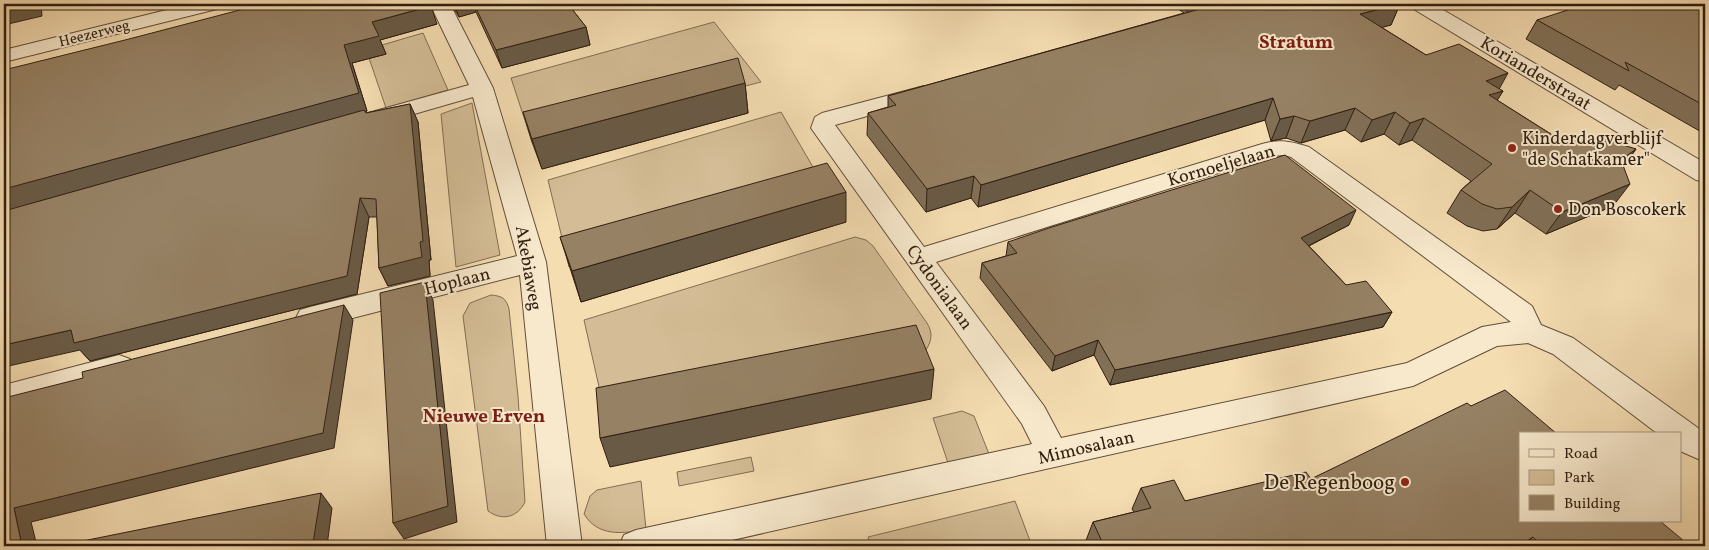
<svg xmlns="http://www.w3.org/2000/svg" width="1709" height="550" viewBox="0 0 1709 550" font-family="Vollkorn,serif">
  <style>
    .green { fill: #d4bd96; stroke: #826e53 }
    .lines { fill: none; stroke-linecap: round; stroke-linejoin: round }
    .minor-casing { stroke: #614e38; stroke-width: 2 }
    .minor { fill: #f8e9cd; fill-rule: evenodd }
    .wall { fill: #816f56; stroke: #301e10 }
    .shaded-wall { fill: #695a46; stroke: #301e10 }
    .building { fill: #968164; stroke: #301e10 }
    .poi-dot { fill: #8f2418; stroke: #f8e9cd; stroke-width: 2 }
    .labels { text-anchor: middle; stroke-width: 4; stroke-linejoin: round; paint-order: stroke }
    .far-street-label { font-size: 15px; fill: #301e10; stroke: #f8e9cd }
    .street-label { font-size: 18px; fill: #301e10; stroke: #f8e9cd }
    .poi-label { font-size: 18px; fill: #301e10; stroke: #f8e9cd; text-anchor: start }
    .far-district-label { font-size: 19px; font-weight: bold; fill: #7a1f14; stroke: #f8e9cd }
    .neighbourhood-label { font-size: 19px; font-weight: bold; fill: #7a1f14; stroke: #f8e9cd }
    .near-poi-label { font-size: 21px; fill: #301e10; stroke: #f8e9cd; text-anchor: end }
  </style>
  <rect width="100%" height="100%" fill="#f5ddb2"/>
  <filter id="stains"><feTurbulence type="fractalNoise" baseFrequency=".004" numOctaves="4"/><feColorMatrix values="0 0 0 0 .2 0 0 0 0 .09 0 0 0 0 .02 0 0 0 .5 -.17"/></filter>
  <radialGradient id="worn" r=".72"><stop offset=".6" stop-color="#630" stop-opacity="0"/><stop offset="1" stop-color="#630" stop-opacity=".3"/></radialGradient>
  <!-- green -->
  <g class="green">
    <path d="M714,22L761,82L532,142L511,78Z"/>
    <path d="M423,33L448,90L386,108L369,58L386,54L382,45Z"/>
    <path d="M472,103L500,255L456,267L441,114Z"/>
    <path d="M781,112L828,193L569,267L548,180Z"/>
    <path d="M855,237L866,240L873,246L927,323C933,333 932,340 926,350L606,418L584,320Z"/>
    <path d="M491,295C502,296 506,298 509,309L518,396L525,502C517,518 502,521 488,511L463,316L470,303Z"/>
    <path d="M962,411L974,416L989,454L948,463L933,418Z"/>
    <path d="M751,457L754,471L679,486L677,472Z"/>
    <path d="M641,481L646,529C623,534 598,537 584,514L590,496L597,490Z"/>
    <path d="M1015,501L1032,546H870L868,537Z"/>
  </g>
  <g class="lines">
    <defs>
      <g id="minor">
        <path d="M191,4H224L221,8L4,62V50Z"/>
        <path d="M430,4H450L493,88L546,262L582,546H547L520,275L310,329L300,326L296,318L300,310L310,307L517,256L473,97L376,125L368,123L364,118L368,113L469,85Z"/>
        <path d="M1409,4H1433L1705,163V182L1696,180L1412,8Z"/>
        <path d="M924,86L932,88L935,93L932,98L835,125L924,247L1262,144C1279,139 1291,141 1309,147L1532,306L1541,325L1573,338L1705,433V462L1680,451V434H1658L1553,354L1528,343L1497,346L1413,386L706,546H619L624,535L636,530L1032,444L1022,424L811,128L815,117L822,113ZM1284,155L1291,157L1511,322L1482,327L1407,363L1061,438L1044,406L936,262L1273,156Z"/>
        <path d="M119,355L130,359L134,367L130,375L4,409V385Z"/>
      </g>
    </defs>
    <!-- minor casing -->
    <use href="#minor" class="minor-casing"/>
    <!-- minor -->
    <use href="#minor" class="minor"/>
  </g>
  <!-- wall -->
  <g class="wall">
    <path d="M451,4H568L586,27L590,45L502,68L476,12L459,17Z"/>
    <path d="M1171,4H1400L1391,25L1381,27L1426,55L1503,91L1497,100L1565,143L1636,149L1623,167L1613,206L1546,234L1515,213L1497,229L1483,231L1467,226L1447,213L1461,190L1471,181L1412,140L1399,145L1384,134L1361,142L1345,130L1301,143L1286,138L1271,141L1265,120L978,207L971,198L926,212L867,135L868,113L888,107V96L1184,13Z"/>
    <path d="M1705,4V134L1619,85L1615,90L1526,39L1537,20Z"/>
    <path d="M437,24L380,40L386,54L352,63L367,111L365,112L366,113L410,104L418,122L431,260H429L430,276L388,286L379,268L377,217H369L357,294L90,361L80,350L4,70Z"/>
    <path d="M745,83L748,113L542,169L532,142L523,112Z"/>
    <path d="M846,222L581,302L560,237Z"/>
    <path d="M1349,225L1309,246L1346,285L1392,312L1383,327L1110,385L1094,355L1052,371L980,278L982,263L1006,256L1008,242Z"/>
    <path d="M1471,406L1690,546H1087L1085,543L1093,522L1134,512L1132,509L1141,488L1185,501L1311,479Z"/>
  </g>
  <!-- shaded-wall -->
  <g class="shaded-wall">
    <path d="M20,4H41L42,16L4,25V7Z"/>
    <path d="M454,4H473L476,12L459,17Z"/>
    <path d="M1189,4H1228L1186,15Z"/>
    <path d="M1400,4L1391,25L1351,36L1360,14Z"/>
    <path d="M431,6L437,24L380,40L386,54L352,63L367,111L365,112L373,128L4,212V189L344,45L372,22Z"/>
    <path d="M586,27L590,45L502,68L496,50Z"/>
    <path d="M1508,73L1497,93L1503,91L1490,112L1486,81Z"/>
    <path d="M745,83L748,113L542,169L532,139Z"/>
    <path d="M1273,98L1265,120L978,207L981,185Z"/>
    <path d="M410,104L418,122L431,260H429L430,276L388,286L379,268Z"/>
    <path d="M1355,108L1345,130L1301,143L1310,121Z"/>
    <path d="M1395,112L1384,134L1361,142L1372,120Z"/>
    <path d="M1294,116L1286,138L1271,141L1280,119Z"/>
    <path d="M1424,118L1412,140L1399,145L1410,123Z"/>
    <path d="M1636,149L1620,172L1621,160Z"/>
    <path d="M974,176L971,198L926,212L927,189Z"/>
    <path d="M1630,184L1613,206L1546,234L1562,212Z"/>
    <path d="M1530,190L1515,213L1497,229L1512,207Z"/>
    <path d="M846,192V222L581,302L572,271Z"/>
    <path d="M360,198L369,217L357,294L90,361L80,350L4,367V345L71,330Z"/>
    <path d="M1356,210L1349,225L1294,253L1301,238Z"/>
    <path d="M425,282L433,300L457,522L404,539L393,523Z"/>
    <path d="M344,305L353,320L334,448L31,522L37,546H22L14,508Z"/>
    <path d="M1392,312L1383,327L1110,385L1115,370Z"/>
    <path d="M1098,340L1094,355L1052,371L1055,356Z"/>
    <path d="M934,369L931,399L610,467L600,438Z"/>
    <path d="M321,493L332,508L327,546H300Z"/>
    <path d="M1533,537L1524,546H1519Z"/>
  </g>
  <!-- building -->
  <g class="building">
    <path d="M4,4H20L4,7Z"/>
    <path d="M254,4H430L431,6L372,22L379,36L344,45L359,93L4,189V70L129,39L255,6Z"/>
    <path d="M474,4H568L586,27L496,50Z"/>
    <path d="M1218,4H1400L1360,14L1426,55L1459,44L1508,73L1486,81L1503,91L1489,95L1565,143L1598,137L1636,149L1621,160L1630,184L1562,212L1530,190L1512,207L1497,209L1482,204L1461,190L1492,164L1424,118L1410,123L1395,112L1372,120L1355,108L1310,121L1294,116L1280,119L1273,98L981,185L974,176L927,189L868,113L896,105L888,96Z"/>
    <path d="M1586,4H1705V106L1625,62L1629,71L1537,20Z"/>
    <path d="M738,58L745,83L532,139L523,112Z"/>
    <path d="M410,104L423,241L420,242L422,257L379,268L376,199L360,198L347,276L74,343L71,330L4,345V211L364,110L366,113Z"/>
    <path d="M1285,155L1356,210L1301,238L1346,285L1366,281L1392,312L1115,370L1098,340L1055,356L982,263L1017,253L1008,242L1052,227Z"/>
    <path d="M827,163L846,192L572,271L560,237Z"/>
    <path d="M425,282L448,506L393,523L380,293Z"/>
    <path d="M344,305L323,433L14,508L22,546H4V398L83,378L82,372Z"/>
    <path d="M916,325L934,369L600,438L596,388Z"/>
    <path d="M1505,390L1557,434H1520V521H1660L1690,546H1542L1533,537L1519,546H1104L1093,522L1151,508L1141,488L1174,480L1185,501L1306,472L1311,479L1467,403L1471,406Z"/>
    <path d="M321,493L313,543L300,546H58Z"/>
  </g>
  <!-- markers -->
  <g class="poi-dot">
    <circle cx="1512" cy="148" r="5"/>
    <circle cx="1558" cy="209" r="5"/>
    <circle cx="1405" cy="482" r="5"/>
  </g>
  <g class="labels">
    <!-- far-street labels -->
    <g class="far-street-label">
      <text transform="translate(94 33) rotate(-14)" y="5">Heezerweg</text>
    </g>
    <!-- street labels -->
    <g class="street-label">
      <text transform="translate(1536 73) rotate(31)" y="6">Korianderstraat</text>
      <text transform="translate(1221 165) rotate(-16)" y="6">Kornoeljelaan</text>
      <text transform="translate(529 268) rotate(80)" y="6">Akebiaweg</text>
      <text transform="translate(457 281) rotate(-14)" y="6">Hoplaan</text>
      <text transform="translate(940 287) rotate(54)" y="6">Cydonialaan</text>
      <text transform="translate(1086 447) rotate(-13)" y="6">Mimosalaan</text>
    </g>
    <!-- poi labels -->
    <g class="poi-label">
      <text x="1522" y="144">Kinderdagverblijf<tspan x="1522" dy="21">"de Schatkamer"</tspan></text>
      <text x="1568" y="215">Don Boscokerk</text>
    </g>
    <!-- far-district labels -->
    <g class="far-district-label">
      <text x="1296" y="48">Stratum</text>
    </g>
    <!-- neighbourhood labels -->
    <g class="neighbourhood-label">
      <text x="484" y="422">Nieuwe Erven</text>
    </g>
    <!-- near-poi labels -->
    <g class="near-poi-label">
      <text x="1395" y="489">De Regenboog</text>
    </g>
  </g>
  <!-- margin -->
  <rect width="1709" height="550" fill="none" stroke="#f5ddb2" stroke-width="20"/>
  <rect x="5" y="5" width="1699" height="540" fill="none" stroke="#301e10" stroke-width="2.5"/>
  <rect x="10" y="10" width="1689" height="530" fill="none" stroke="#301e10"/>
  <!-- legend -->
  <rect x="1519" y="432" width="162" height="90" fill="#f8e9cd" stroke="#a89881"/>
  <rect x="1529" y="449" width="25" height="8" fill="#f8e9cd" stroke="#a89881"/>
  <text x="1564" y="458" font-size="15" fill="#301e10">Road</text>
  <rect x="1529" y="470" width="25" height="15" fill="#d4bd96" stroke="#a89881"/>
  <text x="1564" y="482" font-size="15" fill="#301e10">Park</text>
  <rect x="1529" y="495" width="25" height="15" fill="#968164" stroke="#a89881"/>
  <text x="1564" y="508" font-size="15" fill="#301e10">Building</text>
  <rect width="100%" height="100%" filter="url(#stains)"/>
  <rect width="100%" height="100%" fill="url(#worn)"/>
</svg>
